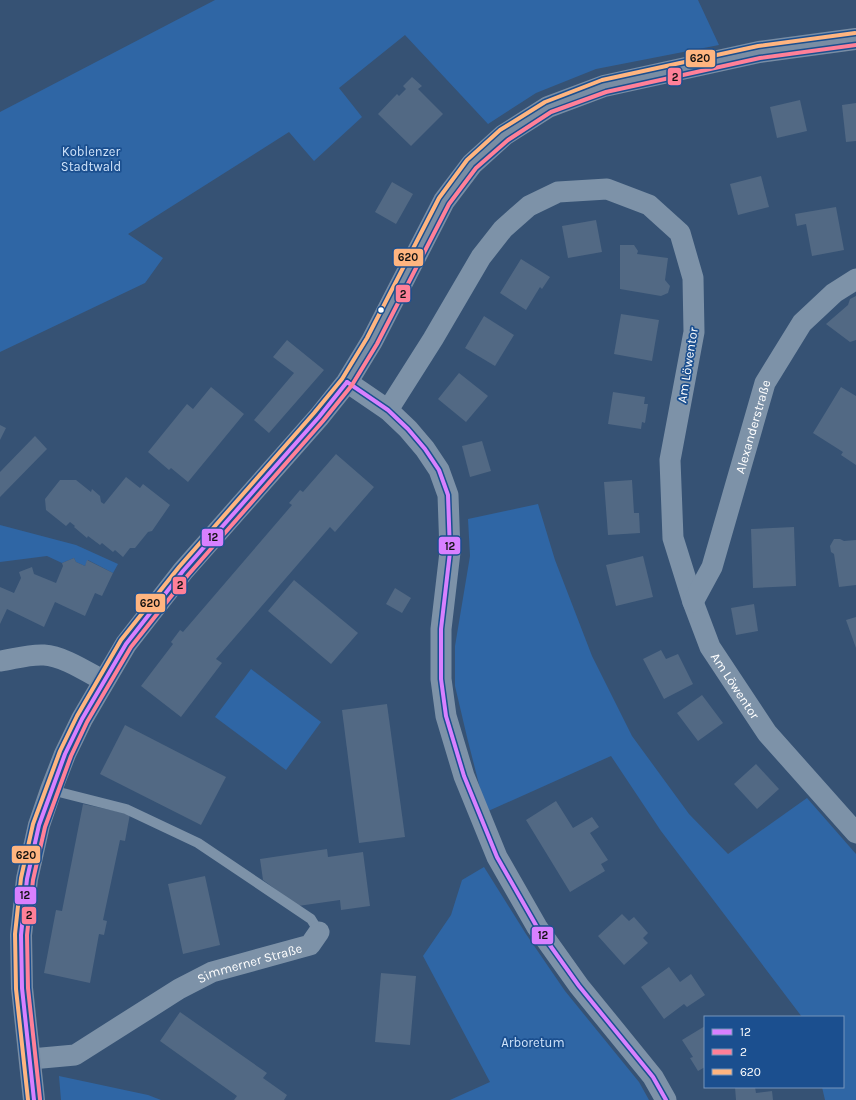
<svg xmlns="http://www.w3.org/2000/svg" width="856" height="1100" viewBox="0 0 856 1100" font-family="Karla,sans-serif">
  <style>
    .green { fill: #2f66a5 }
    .building { fill: #526984 }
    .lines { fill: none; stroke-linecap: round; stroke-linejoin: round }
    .lane { stroke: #7d92a8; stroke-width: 10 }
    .street { stroke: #7d92a8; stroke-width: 21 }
    .secondary { stroke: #798da4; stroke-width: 22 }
    .bus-1-casing { stroke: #1b4f8f; stroke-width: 7 }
    .bus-2-casing { stroke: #1b4f8f; stroke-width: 7 }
    .bus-3-casing { stroke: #1b4f8f; stroke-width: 7 }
    .bus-1 { stroke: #d880ff; stroke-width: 4 }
    .bus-2 { stroke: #ff8098; stroke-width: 4 }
    .bus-3 { stroke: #ffb580; stroke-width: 4 }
    .bus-dot { fill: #fff; stroke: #1b4f8f; stroke-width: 1.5 }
    .labels { text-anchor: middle; stroke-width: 3.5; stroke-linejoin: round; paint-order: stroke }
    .park-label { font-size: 13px; fill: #cfe3fa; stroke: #1b4f8f }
    .street-label { font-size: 13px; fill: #fff; stroke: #1b4f8f }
    .line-badge { stroke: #1b4f8f; stroke-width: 1.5 }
    .pale-badge-label { font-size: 11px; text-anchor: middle; font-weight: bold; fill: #111 }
  </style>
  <rect width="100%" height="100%" fill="#365274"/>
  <!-- green -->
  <g class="green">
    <path d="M215,0H698L719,45L596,69L536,93L488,124L405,35L339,88L362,117L314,161L289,132L128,234L163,258L145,283L0,352V112Z"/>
    <path d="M538,504L555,560L592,656L632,736L689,814L728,854L807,798L856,854V1100H825L822,1087H843V1017H802L661,831L611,756L486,812L467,737L455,686V646L470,556L468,519Z"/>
    <path d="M0,525L76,545L118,564L113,573L88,560L85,566L76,562L74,558L62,563L47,556L0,562Z"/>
    <path d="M251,669L321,722L286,770L215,717Z"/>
    <path d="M484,867L526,934L565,991L639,1082L649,1100H450L490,1082L423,956L451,915L462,880Z"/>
    <path d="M59,1076L148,1095L161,1100H61Z"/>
  </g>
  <!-- building -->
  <g class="building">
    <path d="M412,77L422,86L418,89L443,114L411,146L378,114L397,94L399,96L406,89L403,86Z"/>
    <path d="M800,100L807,131L777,138L770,107Z"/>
    <path d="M856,103V141L846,142L842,105Z"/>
    <path d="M761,176L769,207L738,215L730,184Z"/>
    <path d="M392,182L413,194L396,224L375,212Z"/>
    <path d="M836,207L844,250L812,256L806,224L797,226L795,214Z"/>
    <path d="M596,220L602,252L568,258L562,226Z"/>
    <path d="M620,245H634L638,251L637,254L668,258L665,280L670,286L668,293L661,296L620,289Z"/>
    <path d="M521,259L550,277L542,289L540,287L526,310L500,293Z"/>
    <path d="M856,296V340L850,342L826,324L848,305L850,299Z"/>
    <path d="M621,314L659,320L652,361L614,354Z"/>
    <path d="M484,316L514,335L495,366L465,348Z"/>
    <path d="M287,340L324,370L269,433L254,420L294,373L273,357Z"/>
    <path d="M459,373L488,396L466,422L438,399Z"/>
    <path d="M211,387L244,414L188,482L171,468L169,470L148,452L187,404L193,409Z"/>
    <path d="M841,387L856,396V465L841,455L843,452L813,433Z"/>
    <path d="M613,392L645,397L644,404H648L645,423L642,422L641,429L608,424Z"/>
    <path d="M0,425L6,428L0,440Z"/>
    <path d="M35,436L47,449L0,497V472Z"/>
    <path d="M482,441L491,471L470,477L462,446Z"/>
    <path d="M336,454L374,487L335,532L330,527L216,659L222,663L181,717L141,686L173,644L171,642L180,630L183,632L292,505L289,503L300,490L303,492Z"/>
    <path d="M126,477L140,488L143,484L170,505L152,531L148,532L135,548H130L123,557L115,550L113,552L102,543L100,545L88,536L87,538L74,527L75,526L70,522L66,526L46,510L45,499L60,480H76L91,492L92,489L100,496L101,502L104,504Z"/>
    <path d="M632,480L634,513H639L640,533L608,535L604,482Z"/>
    <path d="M794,527L796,586L753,588L751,529Z"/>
    <path d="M834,539H840L844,541L856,540V585L839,587L834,554L831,552L830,546Z"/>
    <path d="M643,556L653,597L616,606L606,565Z"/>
    <path d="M74,558L76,562L85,566L87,560L113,573L102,596L95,593L85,616L55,602L44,627L7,609L0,624V587L14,593L21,578L19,572L32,567L34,574L56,583L63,566L62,563Z"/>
    <path d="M294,580L358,633L331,664L268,611Z"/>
    <path d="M395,588L411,598L402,613L386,604Z"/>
    <path d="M754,604L758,631L736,635L731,608Z"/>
    <path d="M856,617V648L846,620Z"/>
    <path d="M661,650L666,659L678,654L693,684L664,699L643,659Z"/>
    <path d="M702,695L723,723L698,741L677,713Z"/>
    <path d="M387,704L405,837L359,843L342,710Z"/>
    <path d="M125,725L226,777L201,825L100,774Z"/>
    <path d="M756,764L779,789L757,809L734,784Z"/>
    <path d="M556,801L573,828L592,817L599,827L590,833L608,860L601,864L605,871L570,892L526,820Z"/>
    <path d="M83,804L130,814L125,841L120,840L103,920L107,921L104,935L99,934L90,983L44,973L56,910L62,911Z"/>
    <path d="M327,849L328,857L363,852L370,906L341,910L340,900L298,906L263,880L260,859Z"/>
    <path d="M205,876L220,945L183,954L168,884Z"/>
    <path d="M622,914L629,921L634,917L648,933L643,938L648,943L624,965L598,936Z"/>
    <path d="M669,967L680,982L691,974L705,995L687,1007L684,1004L664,1019L641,987Z"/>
    <path d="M381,973L416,976L410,1045L375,1042Z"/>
    <path d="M180,1012L267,1073L263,1078L287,1095L284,1100H234L237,1096L160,1041Z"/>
    <path d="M705,1026V1067L698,1071L690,1058L693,1057L682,1040Z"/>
    <path d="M735,1087H755L756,1093L772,1091L773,1100H736Z"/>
  </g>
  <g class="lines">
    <!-- lane -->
    <path class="lane" d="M51,790L126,809L198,843L311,919L319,932"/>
    <!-- street -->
    <g class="street">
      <path d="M347,382L388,410L408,429L425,449L439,470L448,495L450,552L441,629V679L446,716L464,776L497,857L537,927L579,986L653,1077L666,1100"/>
      <path id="s1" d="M388,410L433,339L481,257L503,229L529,206L558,192L607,189L649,205L680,233L693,278L694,332L670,460L673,538L693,602L710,647L767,733L856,833"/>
      <path id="s2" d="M693,602L712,567L765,383L802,323L834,293L856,279"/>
      <path d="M0,661C14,659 29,654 44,655C63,656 87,672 104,681"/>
      <path id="s3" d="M31,1059L75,1055L179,989L212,972L310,945L319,932"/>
    </g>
    <!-- secondary -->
    <path class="secondary" d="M34,1100L22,988L21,935L27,879L39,825L51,790L65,754L82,719L126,644L183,571L319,417L347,382L372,341L444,201L472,164L504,135L548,107L604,86L759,52L856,39"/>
    <defs>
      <g id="bus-1">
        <path d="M347,382L388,410L408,429L425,449L439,470L448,495L450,552L441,629V679L446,716L464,776L497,857L537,927L579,986L653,1077L666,1100"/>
        <path d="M34,1100L22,988L21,935L27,879L39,825L65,754L82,719L126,644L183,571L319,417L347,382"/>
      </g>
      <path id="bus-2" d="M40,1099L28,988L27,935L33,880L45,827L71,756L87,722L131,647L188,575L323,421L352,385L377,344L449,204L476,168L508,140L551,112L606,92L760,58L856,45"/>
      <path id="bus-3" d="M28,1100L16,989L15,934L21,878L33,824L60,751L77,716L121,640L179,567L314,413L342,379L367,338L439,198L467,160L500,130L545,102L602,80L758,46L855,33"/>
    </defs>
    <!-- bus-1 casing -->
    <use href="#bus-1" class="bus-1-casing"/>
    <!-- bus-2 casing -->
    <use href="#bus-2" class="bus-2-casing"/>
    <!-- bus-3 casing -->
    <use href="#bus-3" class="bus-3-casing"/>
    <!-- bus-1 -->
    <use href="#bus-1" class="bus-1"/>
    <!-- bus-2 -->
    <use href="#bus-2" class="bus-2"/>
    <!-- bus-3 -->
    <use href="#bus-3" class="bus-3"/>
  </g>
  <!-- markers -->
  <circle class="bus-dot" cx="381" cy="310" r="3.5"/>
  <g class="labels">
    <!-- park labels -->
    <g class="park-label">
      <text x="91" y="156">Koblenzer<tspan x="91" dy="15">Stadtwald</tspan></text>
      <text x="533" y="1047">Arboretum</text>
    </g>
    <!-- street labels -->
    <g class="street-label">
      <text transform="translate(687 365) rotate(-81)" y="5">Am Löwentor</text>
      <text dy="5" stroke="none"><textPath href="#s2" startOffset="186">Alexanderstraße</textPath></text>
      <text dy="5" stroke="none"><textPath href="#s1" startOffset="888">Am Löwentor</textPath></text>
      <text dy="5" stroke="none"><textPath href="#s3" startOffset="243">Simmerner Straße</textPath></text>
    </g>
  </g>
  <g class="line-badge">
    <rect x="685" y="49" width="31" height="19" rx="4" fill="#ffb580"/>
    <rect x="667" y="67" width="15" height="19" rx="4" fill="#ff8098"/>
    <rect x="393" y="248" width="31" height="19" rx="4" fill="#ffb580"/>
    <rect x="395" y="284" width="16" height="19" rx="4" fill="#ff8098"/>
    <rect x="201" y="528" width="23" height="19" rx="4" fill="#d880ff"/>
    <rect x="438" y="536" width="23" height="19" rx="4" fill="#d880ff"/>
    <rect x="172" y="576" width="15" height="19" rx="4" fill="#ff8098"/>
    <rect x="135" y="593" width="31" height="20" rx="4" fill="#ffb580"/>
    <rect x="11" y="845" width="30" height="19" rx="4" fill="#ffb580"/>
    <rect x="14" y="886" width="23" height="19" rx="4" fill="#d880ff"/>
    <rect x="21" y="906" width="16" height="19" rx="4" fill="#ff8098"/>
    <rect x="531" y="926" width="23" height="19" rx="4" fill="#d880ff"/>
  </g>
  <g class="pale-badge-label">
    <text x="700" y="62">620</text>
    <text x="675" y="81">2</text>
    <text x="408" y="261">620</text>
    <text x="403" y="298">2</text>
    <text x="213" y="541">12</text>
    <text x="450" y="550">12</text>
    <text x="180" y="589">2</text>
    <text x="150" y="607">620</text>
    <text x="26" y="859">620</text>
    <text x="25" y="899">12</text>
    <text x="29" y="919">2</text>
    <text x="543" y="939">12</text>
  </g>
  <!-- legend -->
  <rect x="704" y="1016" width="140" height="72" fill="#1b4f8f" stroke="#7695bc"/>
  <rect x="712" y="1029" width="20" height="6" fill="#d880ff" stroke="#7695bc"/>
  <text x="740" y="1036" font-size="12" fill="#ffffff">12</text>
  <rect x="712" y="1049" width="20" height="6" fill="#ff8098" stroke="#7695bc"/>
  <text x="740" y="1056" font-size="12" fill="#ffffff">2</text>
  <rect x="712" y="1069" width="20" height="6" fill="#ffb580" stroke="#7695bc"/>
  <text x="740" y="1076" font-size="12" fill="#ffffff">620</text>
</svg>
